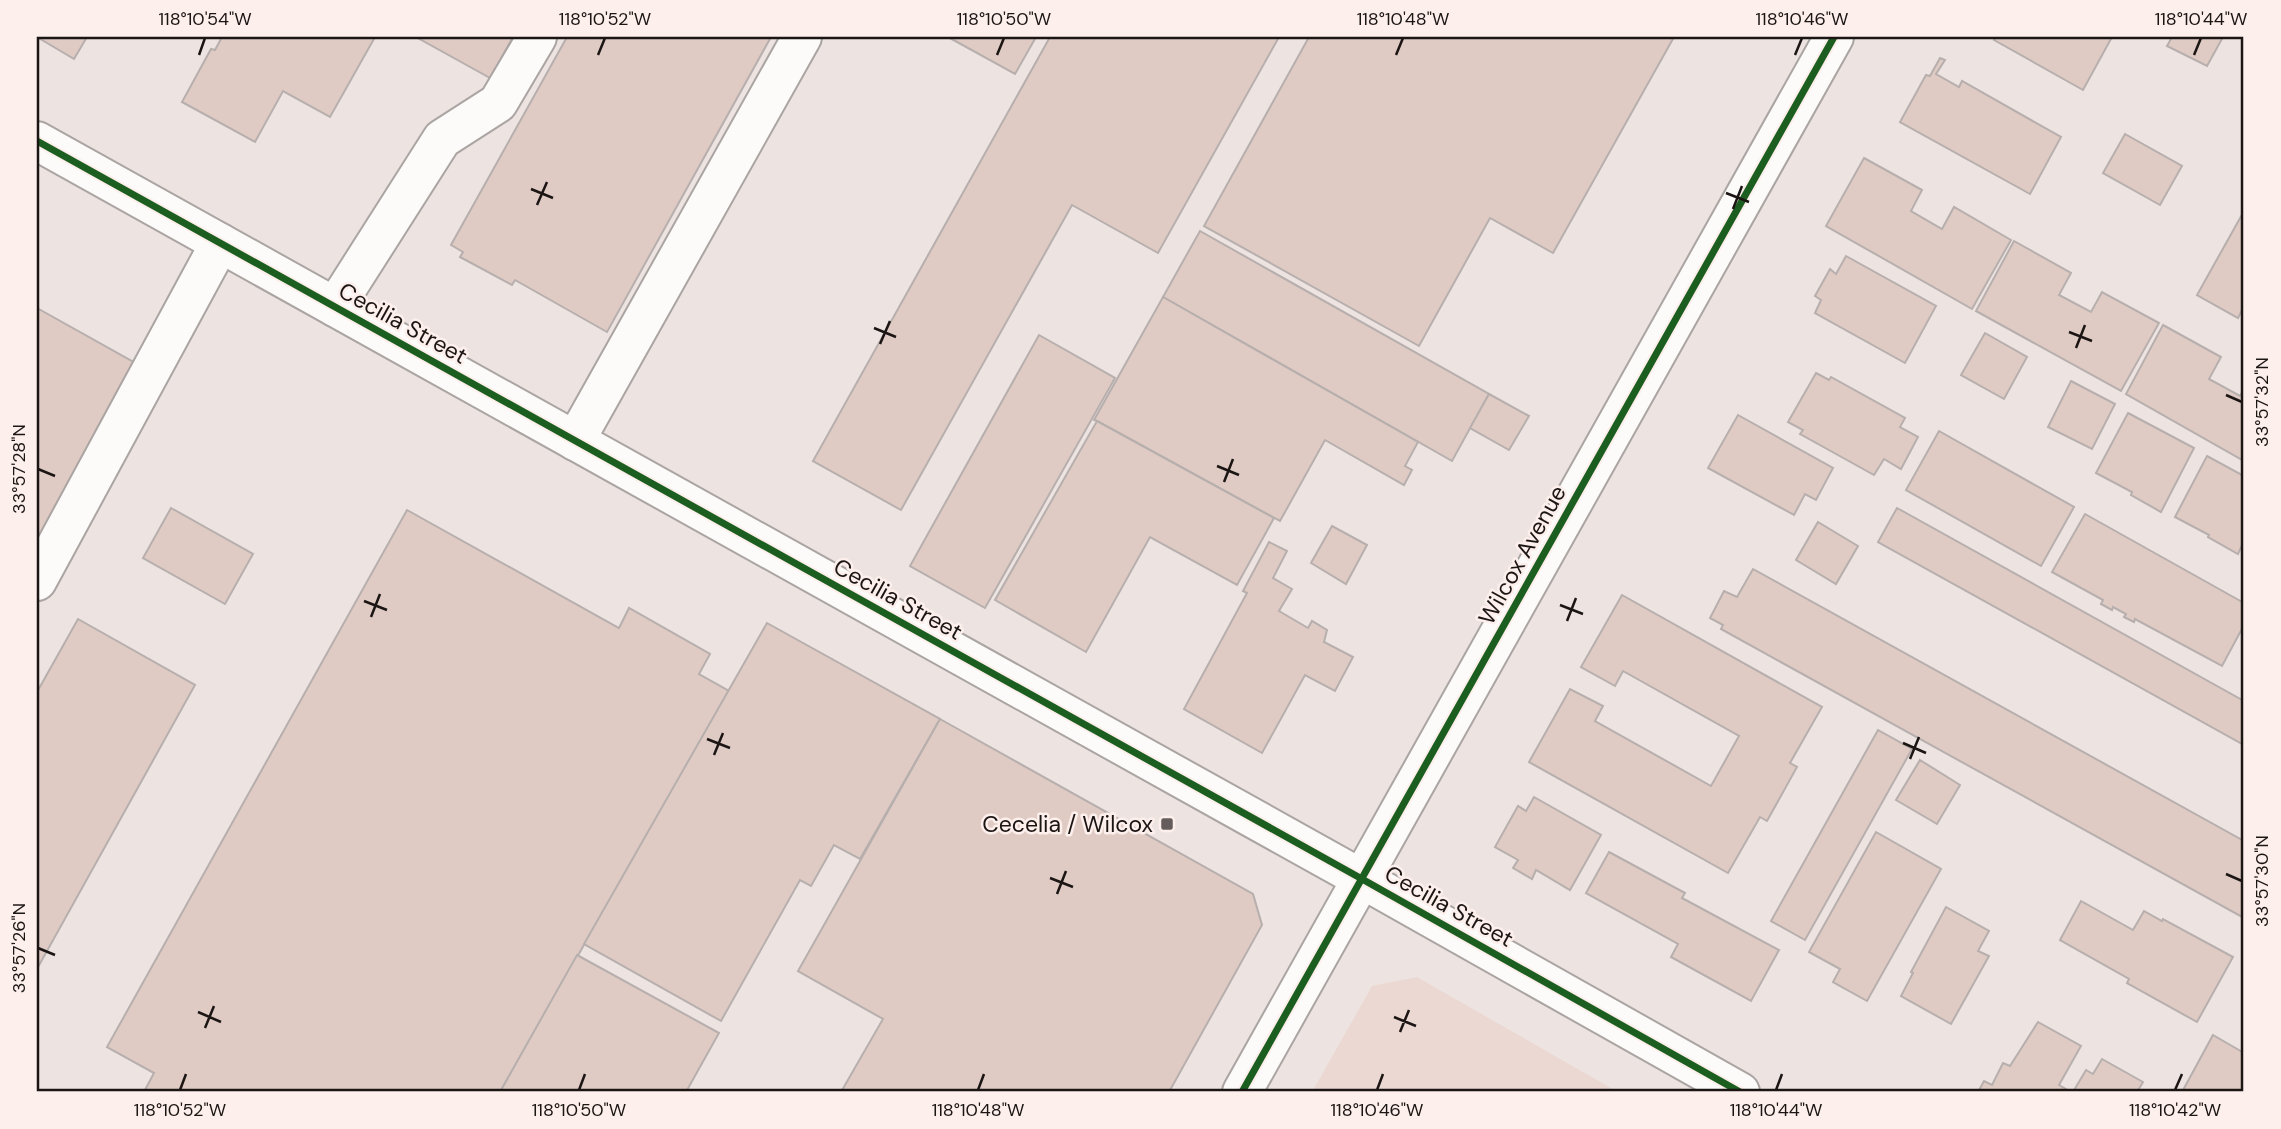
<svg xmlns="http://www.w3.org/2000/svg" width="2281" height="1129" viewBox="0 0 2281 1129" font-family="'DM Sans',sans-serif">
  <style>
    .built { fill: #ebd8d3 }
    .building { fill: #dfcbc4; stroke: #b7afad; stroke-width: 2 }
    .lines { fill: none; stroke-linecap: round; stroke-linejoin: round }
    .minor-casing { stroke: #aaa4a2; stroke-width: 42 }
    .minor { stroke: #fcfbfa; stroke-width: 38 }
    .cycleway-casing { stroke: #fdefeb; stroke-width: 11 }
    .cycleway { stroke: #1b5e20; stroke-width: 7 }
    .ticks { fill: none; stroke: #1b1514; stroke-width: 2.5 }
    .poi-dot { fill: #645d5c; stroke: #fdefeb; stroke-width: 2.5 }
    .labels { text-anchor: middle; stroke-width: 5; stroke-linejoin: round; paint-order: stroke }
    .street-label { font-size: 23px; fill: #1b1514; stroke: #fdefeb }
    .poi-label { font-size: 23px; fill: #1b1514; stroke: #fdefeb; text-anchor: end }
    .neatline { fill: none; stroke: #1b1514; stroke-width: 2.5 }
    .ticks-label { font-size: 18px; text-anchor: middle; fill: #1b1514 }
  </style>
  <rect width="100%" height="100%" fill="#ede4e1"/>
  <!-- built -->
  <path class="built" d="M1417,977L1618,1092H1312L1372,986Z"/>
  <!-- building -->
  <g class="building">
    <path d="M37,37H87L74,59Z"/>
    <path d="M222,37H375L330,117L283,91L255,142L182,102L211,49L215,50Z"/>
    <path d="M416,37H513L490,78Z"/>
    <path d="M567,37H771L607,332L515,280L512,285L460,257L463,252L451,245Z"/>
    <path d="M948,37H1036L1015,74Z"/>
    <path d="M1050,37H1279L1158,253L1072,205L901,510L813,461Z"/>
    <path d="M1309,37H1674L1553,253L1490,218L1419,346L1204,226Z"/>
    <path d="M1996,37H2112L2083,90L1994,40Z"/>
    <path d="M2172,37H2223L2207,66L2167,46Z"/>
    <path d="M1940,58L1945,60L1936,74L1959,87L1962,81L2061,137L2030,194L1900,122L1926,75L1930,76Z"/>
    <path d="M2125,134L2182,166L2160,205L2103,173Z"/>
    <path d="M1864,158L1922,190L1911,211L1942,229L1954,207L2011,240L1972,309L1826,226Z"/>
    <path d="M2244,211V306L2238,318L2197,295Z"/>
    <path d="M1200,231L1489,394L1452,461L1163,297Z"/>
    <path d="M2014,241L2071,273L2059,295L2091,312L2102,292L2159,323L2121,391L1976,311Z"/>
    <path d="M1846,256L1936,306L1905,363L1815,313L1821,300L1815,296L1830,269L1836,274Z"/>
    <path d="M1163,297L1418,442L1405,466L1412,470L1404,485L1325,440L1280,521L1097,421L1094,420Z"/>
    <path d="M37,308L137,364L37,543Z"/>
    <path d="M2163,325L2221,357L2209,379L2240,396L2244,389V461L2126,394Z"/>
    <path d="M1985,333L2027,357L2004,399L1961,375Z"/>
    <path d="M1039,335L1115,378L985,608L910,566Z"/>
    <path d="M1816,373L1829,380L1831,377L1905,418L1900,427L1918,437L1901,469L1884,459L1874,475L1800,434L1803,430L1788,422Z"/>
    <path d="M2071,381L2115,404L2092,449L2048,427Z"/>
    <path d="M1489,394L1529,416L1509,450L1470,428Z"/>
    <path d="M2128,413L2194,448L2161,512L2131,495L2132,492L2096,473Z"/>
    <path d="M1738,415L1833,468L1816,500L1805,494L1794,515L1708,468Z"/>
    <path d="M1097,421L1274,518L1237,585L1150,537L1086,652L995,600Z"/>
    <path d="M1939,431L2074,507L2041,566L1906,490Z"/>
    <path d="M2207,456L2244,476V541L2238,554L2208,537L2209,535L2175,517Z"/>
    <path d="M171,508L253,554L225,604L143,558Z"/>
    <path d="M1897,508L2244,701V745L1878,542Z"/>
    <path d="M407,510L619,628L629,608L710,654L699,674L729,691L500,1092H144L154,1073L107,1047Z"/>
    <path d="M2085,514L2244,603V625L2222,666L2135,619L2134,622L2124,617L2126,614L2113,607L2112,610L2101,604L2103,600L2052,572Z"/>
    <path d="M1818,522L1858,546L1836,584L1796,560Z"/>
    <path d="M1332,526L1367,545L1346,584L1311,563Z"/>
    <path d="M1269,542L1287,551L1273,578L1292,589L1279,611L1308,628L1312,621L1327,630L1324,642L1353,657L1335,691L1305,675L1262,753L1184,709L1247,593L1243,591Z"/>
    <path d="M1753,569L2244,841V918L1721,629L1723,625L1710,618L1724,591L1737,597Z"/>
    <path d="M1622,595L1822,707L1790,763L1797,767L1767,821L1760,817L1728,873L1529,762L1570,689L1603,706L1595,721L1711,786L1739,736L1623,671L1615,686L1581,667Z"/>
    <path d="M78,619L195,685L37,969V692Z"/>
    <path d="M767,623L940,719L860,859L834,845L811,886L800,880L721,1021L584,944Z"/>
    <path d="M940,719L1253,894L1262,925L1169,1092H841L883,1019L798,971Z"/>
    <path d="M1878,730L1912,749L1805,940L1771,921Z"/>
    <path d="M1920,760L1960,785L1937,824L1896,800Z"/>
    <path d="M1534,797L1601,835L1570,890L1536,870L1532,879L1513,868L1518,860L1495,847L1518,806L1526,811Z"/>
    <path d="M1876,832L1941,869L1867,1001L1833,982L1840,969L1809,952Z"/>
    <path d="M1609,852L1685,893L1682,898L1779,950L1751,1001L1671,957L1678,944L1586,893Z"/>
    <path d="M2081,901L2133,930L2144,911L2162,921L2163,919L2233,957L2197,1022L2127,983L2129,979L2060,940Z"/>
    <path d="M1946,907L1989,931L1978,951L1989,956L1951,1024L1901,996L1913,973L1911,972Z"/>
    <path d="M577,955L719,1033L686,1092H500Z"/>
    <path d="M2038,1022L2081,1046L2059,1085L2066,1089L2064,1092H1978L1984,1081L1992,1085L2003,1063L2010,1066Z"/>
    <path d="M2213,1035L2244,1053V1086L2241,1092H2182Z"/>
    <path d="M2102,1059L2143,1082L2137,1092H2073L2086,1070L2093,1074Z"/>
  </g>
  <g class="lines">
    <defs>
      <g id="minor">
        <path d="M37,141L1362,879L1740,1092"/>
        <path d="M335,307L442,139L498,103L537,37"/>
        <path d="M575,441L802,37"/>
        <path d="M37,581L220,243"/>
        <path d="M1242,1092L1834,37"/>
      </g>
    </defs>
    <!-- minor casing -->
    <use href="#minor" class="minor-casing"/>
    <!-- minor -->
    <use href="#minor" class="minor"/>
    <defs>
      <g id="cycleway">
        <path d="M37,141L1362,879L1740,1092"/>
        <path d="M1242,1092L1834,37"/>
      </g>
    </defs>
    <!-- cycleway casing -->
    <use href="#cycleway" class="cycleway-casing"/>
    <!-- cycleway -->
    <use href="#cycleway" class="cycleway"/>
  </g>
  <!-- ticks -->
  <path class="ticks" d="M199,55L205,38M598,55L605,38M997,55L1004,38M1396,55L1403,38M1795,55L1802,38M2194,55L2201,38M531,189L553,198M1726,193L1749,202M537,205L547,182M1733,209L1742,186M874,328L896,337M2069,332L2092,341M880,344L890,321M2076,348L2085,325M2226,395L2242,402M1217,466L1239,475M38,469L55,476M1224,482L1233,459M364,601L387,610M1560,605L1583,614M371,617L380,594M1567,621L1576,598M707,739L730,748M1903,743L1926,753M714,755L723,733M1910,759L1919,737M2226,874L2242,881M1050,878L1073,887M1057,894L1066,871M38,948L55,955M198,1012L221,1022M1394,1017L1416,1026M205,1028L214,1006M1400,1032L1409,1010M180,1090L186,1074M579,1090L585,1074M978,1090L984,1074M1377,1090L1383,1074M1776,1090L1782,1074M2175,1090L2182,1074"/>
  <!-- markers -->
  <rect class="poi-dot" x="1160" y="817" width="14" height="14" rx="3.5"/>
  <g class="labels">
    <!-- street labels -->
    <g class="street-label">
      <text transform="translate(403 323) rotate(29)" y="8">Cecilia Street</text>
      <text transform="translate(1522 555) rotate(-61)" y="8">Wilcox Avenue</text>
      <text transform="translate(898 599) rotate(29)" y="8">Cecilia Street</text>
      <text transform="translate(1449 906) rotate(29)" y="8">Cecilia Street</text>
    </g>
    <!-- poi labels -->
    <g class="poi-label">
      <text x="1153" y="832">Cecelia / Wilcox</text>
    </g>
  </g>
  <!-- border -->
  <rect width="2281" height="1129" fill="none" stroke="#fdefeb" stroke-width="77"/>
  <rect x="38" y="38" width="2204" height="1052" class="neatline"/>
  <g class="ticks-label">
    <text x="205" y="25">118°10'54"W</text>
    <text x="605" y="25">118°10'52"W</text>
    <text x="1004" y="25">118°10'50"W</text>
    <text x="1403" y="25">118°10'48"W</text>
    <text x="1802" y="25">118°10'46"W</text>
    <text x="2201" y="25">118°10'44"W</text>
    <text transform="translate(2262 402) rotate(-90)" y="6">33°57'32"N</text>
    <text transform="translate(19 469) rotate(-90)" y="6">33°57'28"N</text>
    <text transform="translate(2262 881) rotate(-90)" y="6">33°57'30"N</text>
    <text transform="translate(19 948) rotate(-90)" y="6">33°57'26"N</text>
    <text x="180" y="1116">118°10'52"W</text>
    <text x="579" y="1116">118°10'50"W</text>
    <text x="978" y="1116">118°10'48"W</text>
    <text x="1377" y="1116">118°10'46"W</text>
    <text x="1776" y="1116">118°10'44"W</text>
    <text x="2175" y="1116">118°10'42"W</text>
  </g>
</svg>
